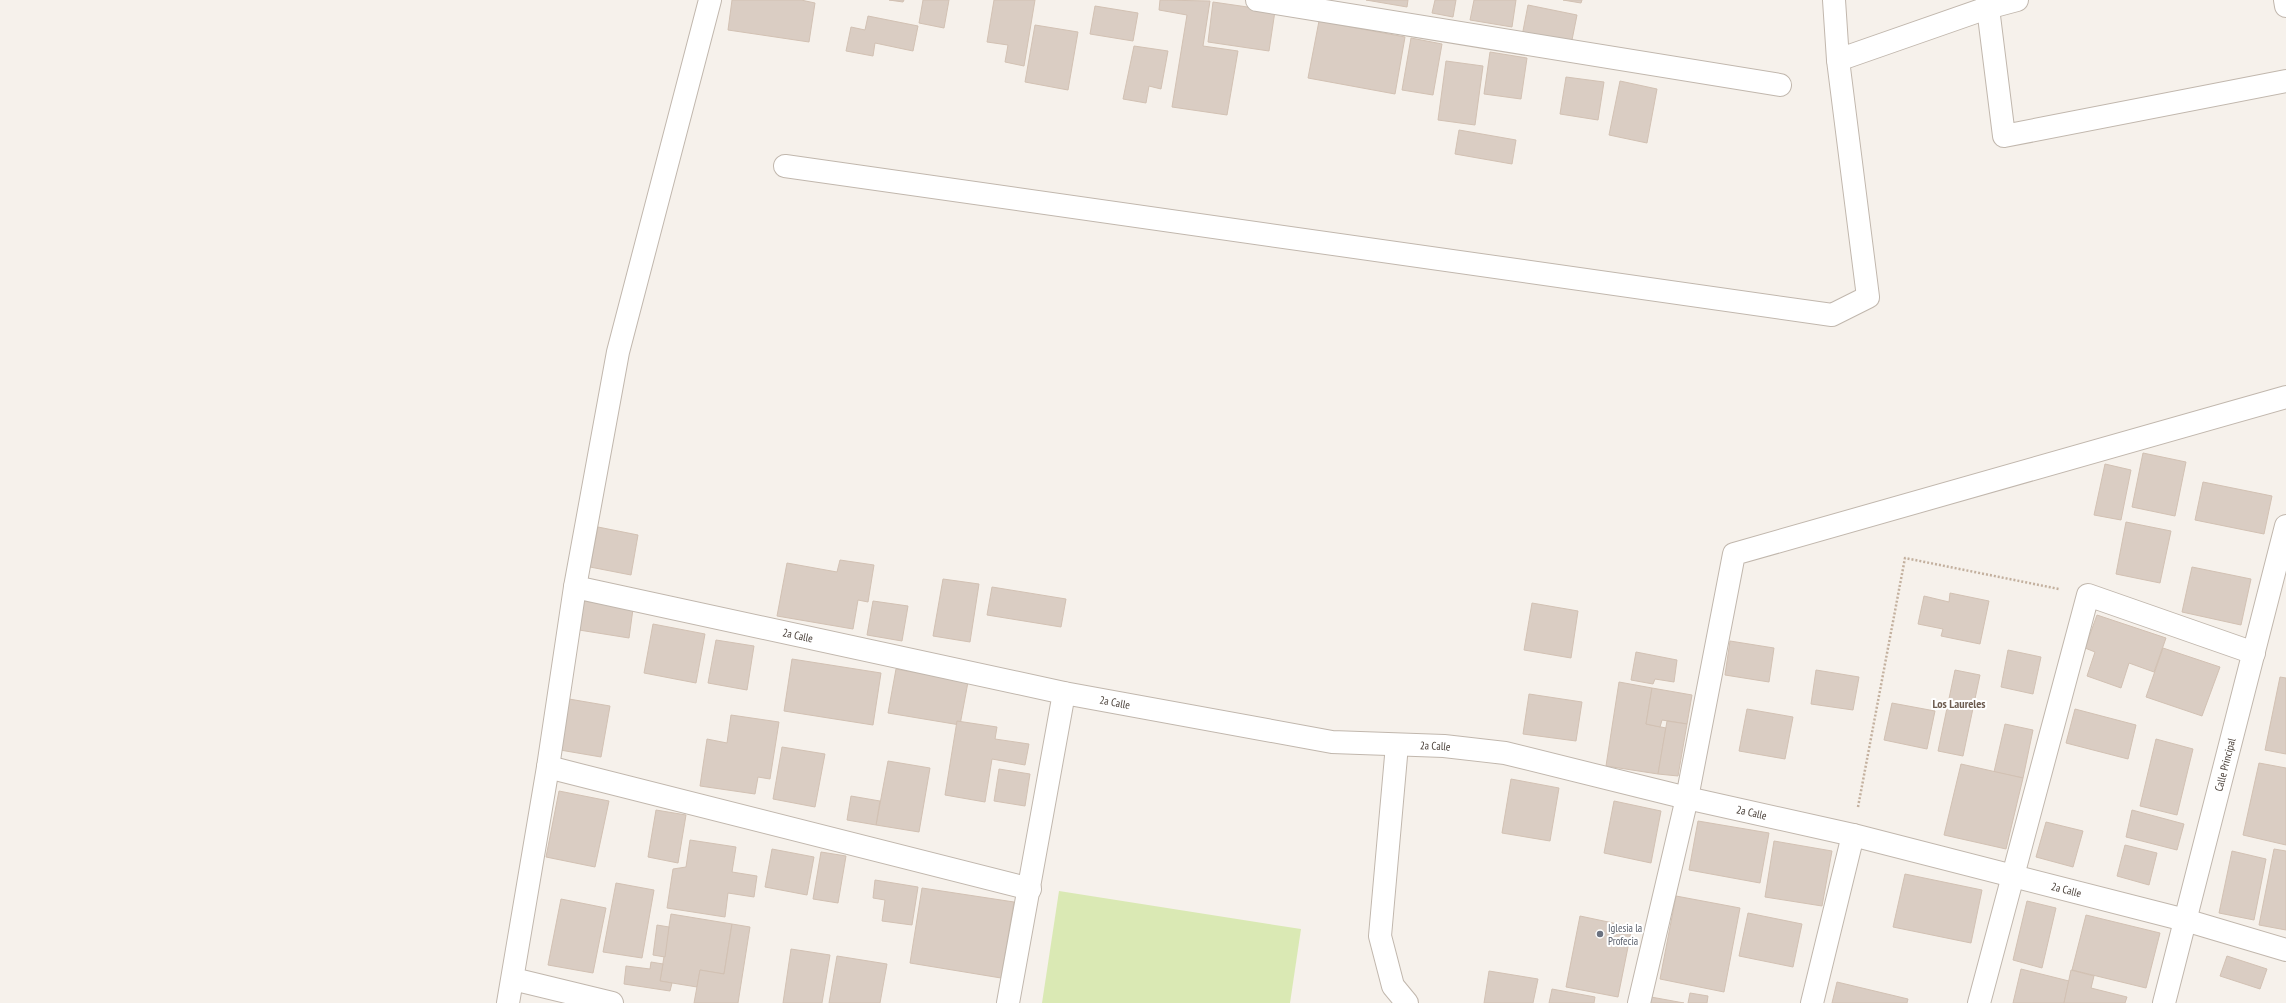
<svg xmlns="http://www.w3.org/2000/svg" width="2286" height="1003" viewBox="0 0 2286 1003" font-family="'PT Sans Narrow',sans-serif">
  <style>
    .green { fill: #dae9b4 }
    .building { fill: #dacdc3; stroke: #d2c1b3 }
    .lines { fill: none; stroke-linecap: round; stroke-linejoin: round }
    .street-casing { stroke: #c1b7ad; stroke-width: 24 }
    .path { stroke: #c3b09e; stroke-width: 2.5; stroke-dasharray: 2 2; stroke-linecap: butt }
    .street { stroke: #fff; stroke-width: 22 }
    .worship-dot { fill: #6b7280; stroke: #fff; stroke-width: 1.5 }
    .labels { text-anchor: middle; stroke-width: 4; stroke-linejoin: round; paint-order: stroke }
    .street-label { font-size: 11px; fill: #4a4039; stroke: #fff }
    .worship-label { font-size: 11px; fill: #5b616d; stroke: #fff; text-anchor: start }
    .neighbourhood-label { font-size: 12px; font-weight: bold; fill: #6d5c50; stroke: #fff }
  </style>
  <rect width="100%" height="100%" fill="#f6f1eb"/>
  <!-- green -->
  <path class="green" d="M1059,891L1301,929L1290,1003H1042Z"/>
  <!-- building -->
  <g class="building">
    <path d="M732,0H801L815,3L809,42L728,30Z"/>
    <path d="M889,0H904L903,2Z"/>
    <path d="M923,0H949L944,28L919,23Z"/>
    <path d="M994,0H1035L1024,66L1005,62L1008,45L987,42Z"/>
    <path d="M1160,0L1210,1L1203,46L1238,51L1227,115L1172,107L1187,15L1159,10Z"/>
    <path d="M1366,0H1408L1407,7Z"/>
    <path d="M1435,0H1456L1453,17L1432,13Z"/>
    <path d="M1474,0H1516L1512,27L1470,20Z"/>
    <path d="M1563,0H1582L1581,3Z"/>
    <path d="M1213,2L1275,11L1269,51L1208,42Z"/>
    <path d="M1528,5L1577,15L1571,45L1522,36Z"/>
    <path d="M1095,6L1138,13L1133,41L1090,34Z"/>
    <path d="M868,16L918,26L913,51L875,43L873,56L846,51L851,27L865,30Z"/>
    <path d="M1319,21L1405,37L1395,94L1308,78Z"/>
    <path d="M1035,25L1078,32L1068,90L1025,82Z"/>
    <path d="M1411,38L1442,44L1433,95L1402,90Z"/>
    <path d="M1134,46L1168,51L1161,89L1149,86L1146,103L1123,99Z"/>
    <path d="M1490,52L1527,58L1521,99L1484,94Z"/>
    <path d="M1446,61L1483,66L1475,125L1438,120Z"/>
    <path d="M1566,77L1604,82L1598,120L1560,114Z"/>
    <path d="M1620,81L1657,89L1647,143L1609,135Z"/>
    <path d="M1459,130L1516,140L1512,164L1455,154Z"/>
    <path d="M2143,453L2186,462L2175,516L2132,507Z"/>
    <path d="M2105,464L2131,470L2121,520L2094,515Z"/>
    <path d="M2203,482L2272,496L2264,534L2195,520Z"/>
    <path d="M2126,522L2171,531L2160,583L2116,574Z"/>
    <path d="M598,527L638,535L631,575L590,567Z"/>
    <path d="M840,560L874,565L868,602L858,600L853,629L777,616L787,563L837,572Z"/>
    <path d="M2192,567L2251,579L2241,625L2182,612Z"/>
    <path d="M943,579L979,584L970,642L933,636Z"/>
    <path d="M992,587L1066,599L1061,627L987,615Z"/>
    <path d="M1950,593L1989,601L1980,644L1941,636L1943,629L1918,624L1924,596L1949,602Z"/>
    <path d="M584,601L633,609L629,638L579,630Z"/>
    <path d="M873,601L908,606L902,641L867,635Z"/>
    <path d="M1532,603L1578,611L1571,658L1524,650Z"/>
    <path d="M2097,615L2166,638L2154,672L2129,663L2121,688L2087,676L2095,652L2085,648Z"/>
    <path d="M653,624L705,634L696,683L644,673Z"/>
    <path d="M716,640L754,646L747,690L708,683Z"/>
    <path d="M1730,641L1774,648L1769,682L1725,675Z"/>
    <path d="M2163,648L2220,667L2202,716L2146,697Z"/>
    <path d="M2008,650L2041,657L2033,694L2001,687Z"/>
    <path d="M1636,652L1677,660L1674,682L1655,679L1653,684L1631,680Z"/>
    <path d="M792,659L881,673L873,725L784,711Z"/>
    <path d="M896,669L968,682L960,725L888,713Z"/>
    <path d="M1816,670L1859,677L1853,710L1811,704Z"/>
    <path d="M1955,670L1980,675L1963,756L1938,751Z"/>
    <path d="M2280,677L2286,678V754L2265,750Z"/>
    <path d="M1619,682L1652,688L1646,724L1666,728L1658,774L1606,766Z"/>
    <path d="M1652,688L1692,695L1687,724L1662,720L1660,727L1646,724Z"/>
    <path d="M1529,694L1582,702L1576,741L1523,734Z"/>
    <path d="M569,699L610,706L601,757L560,750Z"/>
    <path d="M1892,703L1935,711L1927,749L1884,740Z"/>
    <path d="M1747,709L1793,717L1785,759L1739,751Z"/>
    <path d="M2075,709L2136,725L2128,759L2066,743Z"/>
    <path d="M731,715L779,722L770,779L758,777L755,794L700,786L707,739L727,743Z"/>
    <path d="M957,721L997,727L995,739L1029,744L1025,765L992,759L985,802L945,795Z"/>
    <path d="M1667,721L1687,724L1678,776L1658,774Z"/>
    <path d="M2005,724L2033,730L2023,778L1994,772Z"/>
    <path d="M2156,739L2193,749L2177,815L2140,806Z"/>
    <path d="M782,747L825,754L815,807L773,799Z"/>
    <path d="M888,761L930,768L919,832L876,825Z"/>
    <path d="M2259,763L2286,768V845L2243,835Z"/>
    <path d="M1961,764L2023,778L2006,849L1944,835Z"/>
    <path d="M999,769L1030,774L1025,806L994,801Z"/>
    <path d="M1511,779L1559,788L1550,841L1502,833Z"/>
    <path d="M559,791L609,801L595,867L546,857Z"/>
    <path d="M851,796L880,801L876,825L847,820Z"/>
    <path d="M1614,801L1661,811L1651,863L1604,853Z"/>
    <path d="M656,810L686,815L678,863L648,857Z"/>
    <path d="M2132,810L2184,824L2177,850L2126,837Z"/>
    <path d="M1698,821L1769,833L1760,883L1689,870Z"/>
    <path d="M2046,822L2083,831L2073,867L2036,857Z"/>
    <path d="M690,840L736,847L732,872L757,876L754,897L728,893L725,917L667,908L673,869L686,867Z"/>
    <path d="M1774,841L1832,851L1822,906L1765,897Z"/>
    <path d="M2125,845L2157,853L2149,885L2117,876Z"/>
    <path d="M772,849L814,857L807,895L765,887Z"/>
    <path d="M2274,849L2286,851V930L2259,925Z"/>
    <path d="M2232,851L2266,859L2254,920L2219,913Z"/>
    <path d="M821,852L846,856L838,903L813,899Z"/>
    <path d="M1905,874L1982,890L1971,943L1893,927Z"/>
    <path d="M875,880L918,887L912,925L882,921L885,900L873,898Z"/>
    <path d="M616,883L654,890L642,958L603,952Z"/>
    <path d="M922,888L1014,902L1001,978L910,963Z"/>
    <path d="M1676,896L1740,908L1724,992L1660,979Z"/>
    <path d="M561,899L606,908L593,973L548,965Z"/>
    <path d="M2027,901L2056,908L2042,968L2013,960Z"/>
    <path d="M1748,913L1802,924L1793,967L1739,956Z"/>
    <path d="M671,914L732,924L724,974L700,970L697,987L660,981Z"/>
    <path d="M2086,915L2160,933L2146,988L2072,970Z"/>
    <path d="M1580,916L1632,927L1618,997L1566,987Z"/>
    <path d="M732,924L750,927L738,1003H694L700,970L724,974Z"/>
    <path d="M657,925L669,927L665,957L653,955Z"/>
    <path d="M791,949L830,955L822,1003H783Z"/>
    <path d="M837,956L887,964L880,1003H829Z"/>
    <path d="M2227,956L2267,969L2260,989L2220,976Z"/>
    <path d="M651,962L663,964L660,981L672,983L670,991L624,984L626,966L650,969Z"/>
    <path d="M2021,969L2069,981L2064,1003H2013Z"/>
    <path d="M2071,970L2094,976L2091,988L2127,997L2125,1003H2064Z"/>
    <path d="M1489,971L1538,979L1533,1003H1484Z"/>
    <path d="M1837,982L1908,999L1907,1003H1832Z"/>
    <path d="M1552,989L1595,997L1594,1003H1549Z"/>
    <path d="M1690,993L1708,996L1707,1003H1688Z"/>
    <path d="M1651,997L1684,1003H1650Z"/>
  </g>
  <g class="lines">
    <defs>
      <g id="street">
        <path d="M1257,0L1780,85"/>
        <path d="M1987,0L2004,136L2286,81"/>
        <path d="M2285,0L2286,6"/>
        <path d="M1838,60L1987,8L2017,0"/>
        <path d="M785,166L1832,315L1868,297L1838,60L1834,0"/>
        <path id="s1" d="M575,587L1064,693L1332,742L1444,746L1505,753L1687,798L1853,835L2185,920L2286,950"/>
        <path d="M1397,745L1380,936L1393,986L1407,1003"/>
        <path d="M548,767L1030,889"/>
        <path d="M513,979L612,1003"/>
        <path d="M508,1003L548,767L575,587L618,352L710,0"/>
        <path d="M1008,1003L1064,693"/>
        <path d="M1639,1003L1687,798L1734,554L2286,397"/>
        <path d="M1812,1003L1853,835"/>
        <path d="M1979,1003L2088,595L2254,653"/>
        <path id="s2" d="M2164,1003L2286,526"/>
      </g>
    </defs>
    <!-- street casing -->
    <use href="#street" class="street-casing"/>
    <!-- path -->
    <path class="path" d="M1858,807L1905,558L2059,589"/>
    <!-- street -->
    <use href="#street" class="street"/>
  </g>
  <!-- markers -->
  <circle class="worship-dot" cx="1600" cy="934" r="4"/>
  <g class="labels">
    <!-- street labels -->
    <g class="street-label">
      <text dy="4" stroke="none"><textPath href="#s1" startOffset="228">2a Calle</textPath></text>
      <text dy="4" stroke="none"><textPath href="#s1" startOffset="552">2a Calle</textPath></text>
      <text dy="4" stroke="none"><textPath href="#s1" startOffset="876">2a Calle</textPath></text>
      <text dy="4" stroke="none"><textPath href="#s2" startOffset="246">Calle Principal</textPath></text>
      <text dy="4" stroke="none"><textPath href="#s1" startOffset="1200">2a Calle</textPath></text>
      <text dy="4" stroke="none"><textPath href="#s1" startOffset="1524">2a Calle</textPath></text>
    </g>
    <!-- worship labels -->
    <g class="worship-label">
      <text x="1608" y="932">Iglesia la<tspan x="1608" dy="13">Profecia</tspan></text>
    </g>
    <!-- neighbourhood labels -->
    <g class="neighbourhood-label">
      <text x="1959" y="708">Los Laureles</text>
    </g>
  </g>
</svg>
